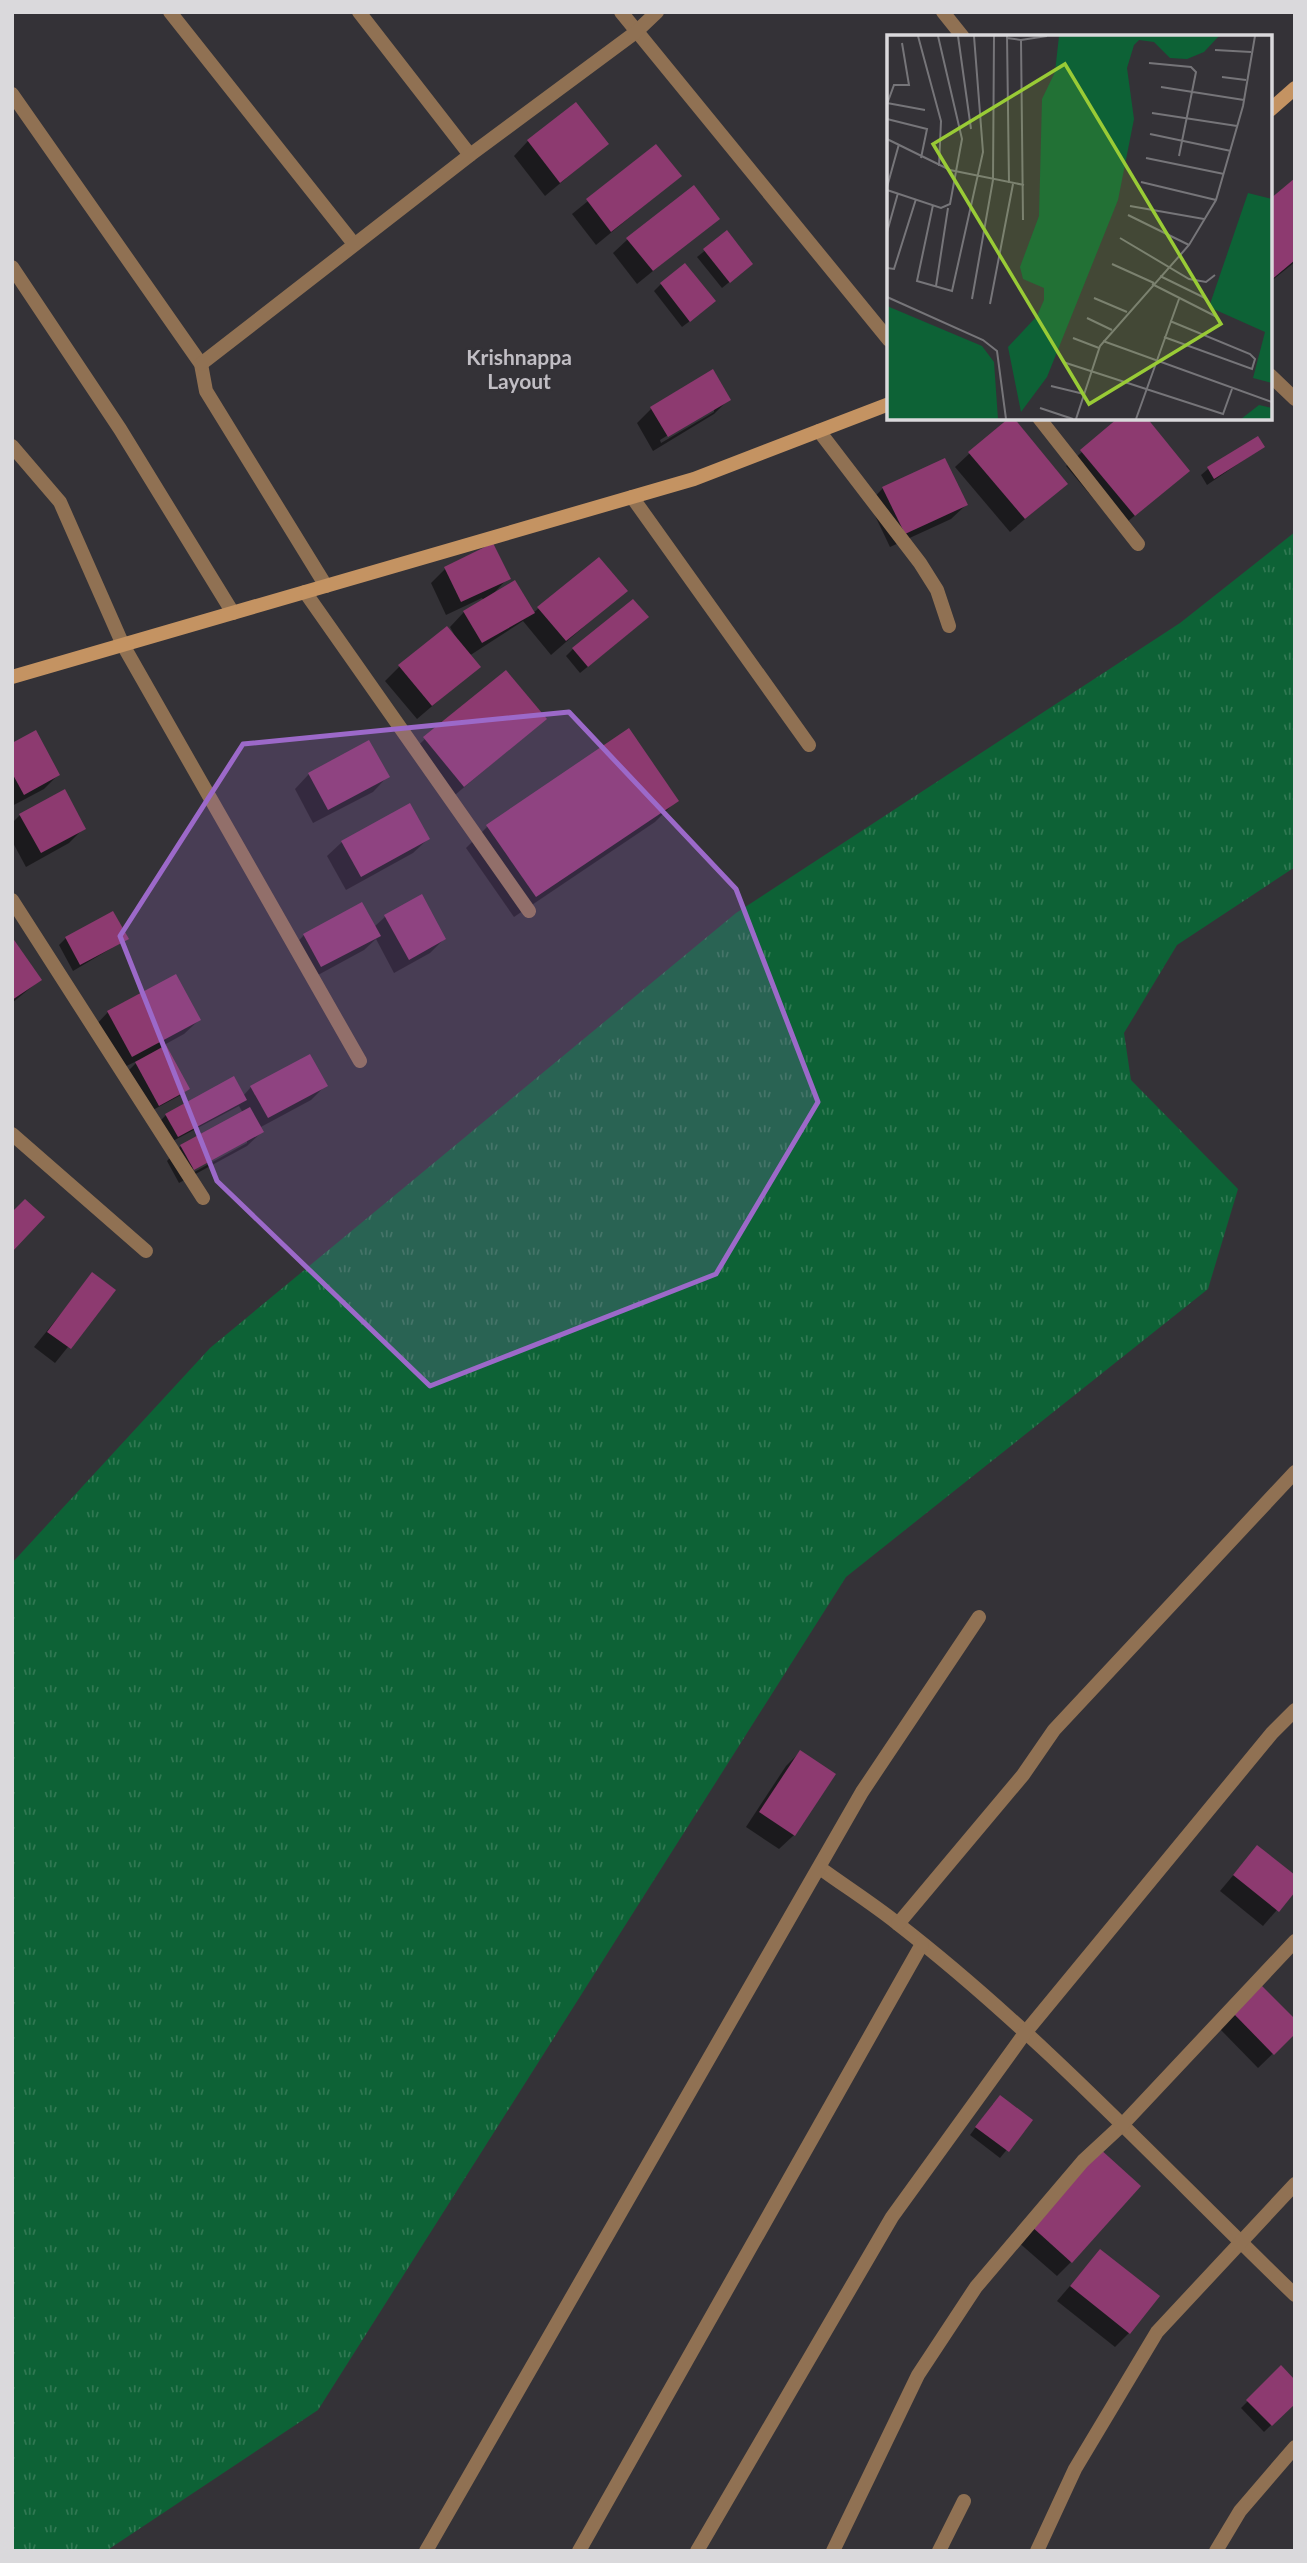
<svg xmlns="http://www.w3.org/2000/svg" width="1307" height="2563" viewBox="0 0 1307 2563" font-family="Lato,sans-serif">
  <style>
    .grass { fill: url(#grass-tufts) }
    .shadow { fill: #0007; fill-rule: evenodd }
    .building { fill: #8d3a70 }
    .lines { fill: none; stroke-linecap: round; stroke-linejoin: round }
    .street { stroke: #907153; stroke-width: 14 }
    .secondary { stroke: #c49362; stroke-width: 14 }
    .marked { fill: #9c69c9; fill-opacity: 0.2; stroke: #9c69c9; stroke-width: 5; stroke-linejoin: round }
    .labels { text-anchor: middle; stroke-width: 5; stroke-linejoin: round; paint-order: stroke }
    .neighbourhood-label { font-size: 21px; font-weight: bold; fill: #c1bec4; stroke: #343237 }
    .inset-road { fill: none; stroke: #767579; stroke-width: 2 }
    .view { fill: #99cb36; fill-opacity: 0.15; stroke: #99cb36; stroke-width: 3.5 }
    .inset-edge { fill: none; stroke: #dad9dc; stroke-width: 3.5 }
  </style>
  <defs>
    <pattern id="grass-tufts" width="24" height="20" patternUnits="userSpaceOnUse" patternTransform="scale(1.75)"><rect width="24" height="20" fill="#0d6236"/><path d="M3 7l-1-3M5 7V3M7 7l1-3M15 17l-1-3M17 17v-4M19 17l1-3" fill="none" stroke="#307852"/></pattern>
  </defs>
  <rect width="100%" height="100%" fill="#343237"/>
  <!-- grass -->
  <path class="grass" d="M1295,532V867L1177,945L1124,1033L1131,1080L1238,1189L1208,1289L846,1577L318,2410L106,2551H12V1563L210,1348L736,913L1180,623Z"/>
  <!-- shadow -->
  <g class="shadow">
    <path d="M528,141L607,144L545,196L514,156Z"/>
    <path d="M656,146L680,176L596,245L572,214Z"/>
    <path d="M1295,181V262L1270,282V201Z"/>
    <path d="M718,218L637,284L613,253L628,239Z"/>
    <path d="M727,233L744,270L722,288L697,257Z"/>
    <path d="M661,284L707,308L682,327L654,291Z"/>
    <path d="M729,399L714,414L653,451L637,423L651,409ZM714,407V412L661,443L660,440Z"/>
    <path d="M1121,418L1188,470L1119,529L1066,466Z"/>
    <path d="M1263,447L1207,485L1201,475L1208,469Z"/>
    <path d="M970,453L1066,484L1010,532L955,467Z"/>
    <path d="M883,488L966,505L951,519L890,547L869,503Z"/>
    <path d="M445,569L508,578L494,593L533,613L539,608L625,591L551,655L523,621L469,656L478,667L417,719L385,681L400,666L455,636L450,627L464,612L484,601L482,598L446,615L431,583Z"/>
    <path d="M640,624L580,673L566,656L573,649Z"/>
    <path d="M545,719L449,800L410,753L425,739Z"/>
    <path d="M12,745L58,775L44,789L12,806Z"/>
    <path d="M309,774L387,777L373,792L313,823L295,789Z"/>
    <path d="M676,801L655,822L514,917L466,848L487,827Z"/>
    <path d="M20,815L84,828L69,843L26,867L12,841V823Z"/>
    <path d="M428,839L413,853L346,890L327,856L342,842Z"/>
    <path d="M386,916L444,939L430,953L394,973L376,939L364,950L307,981L290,950L304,935L374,927Z"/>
    <path d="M66,938L127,939L73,971L59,945Z"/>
    <path d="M12,941L40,980L12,1003Z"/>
    <path d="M108,1012L199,1020L184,1034L164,1045L188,1088L181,1095L151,1111L129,1070L139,1060L118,1070L94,1027Z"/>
    <path d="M326,1085L311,1100L259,1128L262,1132L247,1146L179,1183L167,1161L181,1146L243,1113L239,1106L171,1142L159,1122L166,1115L243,1096L251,1087ZM247,1139V1143L187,1176L186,1172Z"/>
    <path d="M93,1274L114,1290L55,1363L34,1347Z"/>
    <path d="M800,1752L794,1835L779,1849L746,1827L786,1766Z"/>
    <path d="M1257,1847L1295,1889L1263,1926L1220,1891Z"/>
    <path d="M1261,1988L1295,2032L1258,2068L1220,2029Z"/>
    <path d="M993,2104L1031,2120L1000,2158L970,2135Z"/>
    <path d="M1085,2165L1071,2262L1057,2276L1017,2241Z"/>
    <path d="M1100,2251L1129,2333L1115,2347L1057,2301Z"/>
    <path d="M1281,2368L1295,2402L1264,2432L1241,2408Z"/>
  </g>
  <!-- building -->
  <g class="building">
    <path d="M576,102L609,144L560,183L527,140Z"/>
    <path d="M656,144L682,176L611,232L586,199Z"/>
    <path d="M1295,178V260L1270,281V199Z"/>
    <path d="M694,185L720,219L653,271L626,238Z"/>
    <path d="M727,230L753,264L730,283L703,249Z"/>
    <path d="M685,263L716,301L690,322L660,283Z"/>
    <path d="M713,369L731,400L668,437L650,407Z"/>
    <path d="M1009,418H1014L1068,484L1025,519L968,452Z"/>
    <path d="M1118,418H1147L1190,471L1135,516L1080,450Z"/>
    <path d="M1258,436L1265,447L1214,479L1207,467Z"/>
    <path d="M945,458L968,505L905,534L882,487Z"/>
    <path d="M493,543L511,579L461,602L444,567Z"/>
    <path d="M599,557L628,591L566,641L537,607Z"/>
    <path d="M515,580L535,613L482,643L463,611Z"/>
    <path d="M633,599L649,617L588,667L572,648Z"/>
    <path d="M447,626L481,667L432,706L398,665Z"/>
    <path d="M506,670L547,719L464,787L423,737Z"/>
    <path d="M629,728L679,801L536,897L486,825Z"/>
    <path d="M36,730L60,775L24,795L12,773V743Z"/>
    <path d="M369,740L390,777L328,810L308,773Z"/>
    <path d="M65,789L86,829L41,853L19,814Z"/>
    <path d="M410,803L430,839L361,877L341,841Z"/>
    <path d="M422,894L446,939L409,960L384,915Z"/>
    <path d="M362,902L381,936L321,967L303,934Z"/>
    <path d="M113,911L129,939L80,965L65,937Z"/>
    <path d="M12,937L42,980L12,1000Z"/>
    <path d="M176,974L201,1020L132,1057L107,1011Z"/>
    <path d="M166,1045L190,1089L159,1106L135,1062Z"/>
    <path d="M310,1054L328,1086L268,1118L250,1086Z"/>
    <path d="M234,1076L247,1100L178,1137L165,1114Z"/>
    <path d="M250,1107L264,1132L194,1170L180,1145Z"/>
    <path d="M25,1199L45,1217L12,1252V1212Z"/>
    <path d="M92,1272L116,1290L71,1349L47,1332Z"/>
    <path d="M800,1750L836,1774L795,1836L759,1812Z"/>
    <path d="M1257,1845L1295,1875V1892L1279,1912L1233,1875Z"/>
    <path d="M1261,1985L1295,2019V2034L1274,2055L1233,2013Z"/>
    <path d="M1000,2095L1033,2120L1009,2152L975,2127Z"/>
    <path d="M1099,2148L1141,2186L1072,2263L1030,2225Z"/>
    <path d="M1100,2249L1160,2296L1130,2334L1070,2286Z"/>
    <path d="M1281,2365L1295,2380V2404L1272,2426L1246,2400Z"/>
  </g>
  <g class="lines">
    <!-- street -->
    <g class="street">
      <path d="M170,12L354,244"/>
      <path d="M359,12L470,155"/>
      <path d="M621,12L889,340"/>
      <path d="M943,12L963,37"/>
      <path d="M12,94L201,364L206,391L326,586"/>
      <path d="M12,267L120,429L233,613"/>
      <path d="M201,364L470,155L636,32L657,12"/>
      <path d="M1270,375L1295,399"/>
      <path d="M1039,418L1138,544"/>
      <path d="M819,431L920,563L937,590L949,626"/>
      <path d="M12,446L60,502L123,645L360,1061"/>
      <path d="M632,497L809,745"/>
      <path d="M305,592L529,911"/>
      <path d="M12,900L203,1198"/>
      <path d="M12,1134L146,1251"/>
      <path d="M820,1868C846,1887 873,1904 898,1924C1041,2035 1165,2170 1295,2295"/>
      <path d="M898,1924L1023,1775L1054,1730L1295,1472"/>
      <path d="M426,2551L862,1792L979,1617"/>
      <path d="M579,2551L922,1944"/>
      <path d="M697,2551L892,2217L1025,2033L1272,1733L1295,1710"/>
      <path d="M833,2551L918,2375L976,2287L1083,2161L1123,2124L1295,1941"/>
      <path d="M939,2551L964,2501"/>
      <path d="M1037,2551L1075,2469L1157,2332L1295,2184"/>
      <path d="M1216,2551L1240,2511L1295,2447"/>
    </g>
    <!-- secondary -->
    <g class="secondary">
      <path d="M1270,110L1295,88"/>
      <path d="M12,677L694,479L889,404"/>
    </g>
  </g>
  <!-- marked area -->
  <path class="marked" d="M569,712L736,889L818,1102L716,1274L430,1386L217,1181L120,936L243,744Z"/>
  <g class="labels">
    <!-- neighbourhood labels -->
    <g class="neighbourhood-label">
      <text x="519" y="365">Krishnappa<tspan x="519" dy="24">Layout</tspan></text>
    </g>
  </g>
  <!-- overview -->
  <g transform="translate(887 35)">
    <rect width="385" height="385" fill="#343237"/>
    <path d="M172,1H332L317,17L300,24L283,23L267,7L252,5L247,10L240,33L247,84L231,165L160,342L134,377L121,312L150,281L157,265V253L136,244L133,232L152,181L155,64L168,37ZM361,158L385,164V348L366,343L378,297L322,272ZM0,271L95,311L107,327L111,384H0ZM372,370L385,373V384H354Z" fill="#0d6236"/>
    <path class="inset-road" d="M31,1L54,86L52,131M71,1L84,94M120,1L122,148M120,3L134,5L136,185M134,5L160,1M328,15L364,17M262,28L304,32L309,37L292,121M335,42L359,45M274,52L357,65M0,68L38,75M0,69L7,50H22L15,8M265,78L350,91M0,84L40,94L34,123M263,99L344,116M0,104L63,135L137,150M259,123L337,139M254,147L329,165M0,152L12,109M0,155L54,173L63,169L75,104L51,1M46,170L30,246L65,256L96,117L87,1M243,171L317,184M241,180L302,210M0,197L11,158M233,203L302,244L319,247L328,240M225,229L267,248M0,233L7,234L29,164M273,241L320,264M265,249L330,282M49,251L61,173M0,262L96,305L110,316L119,384M207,263L240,277M85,264L106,145L107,1M103,269L126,149M200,283L225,295M277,302L365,334L368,324L363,319L283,286M186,303L212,313M216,306L385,367M176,327L336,379L345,354M164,351L197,359M153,373L186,384M189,384L213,311L302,210L329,165L356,71L368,1M249,384L292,264"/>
    <path class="view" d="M178,29L334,289L202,369L46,109Z"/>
    <rect width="385" height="385" class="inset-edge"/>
  </g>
  <!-- border -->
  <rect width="1307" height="2563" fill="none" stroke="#dad9dc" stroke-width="28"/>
</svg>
